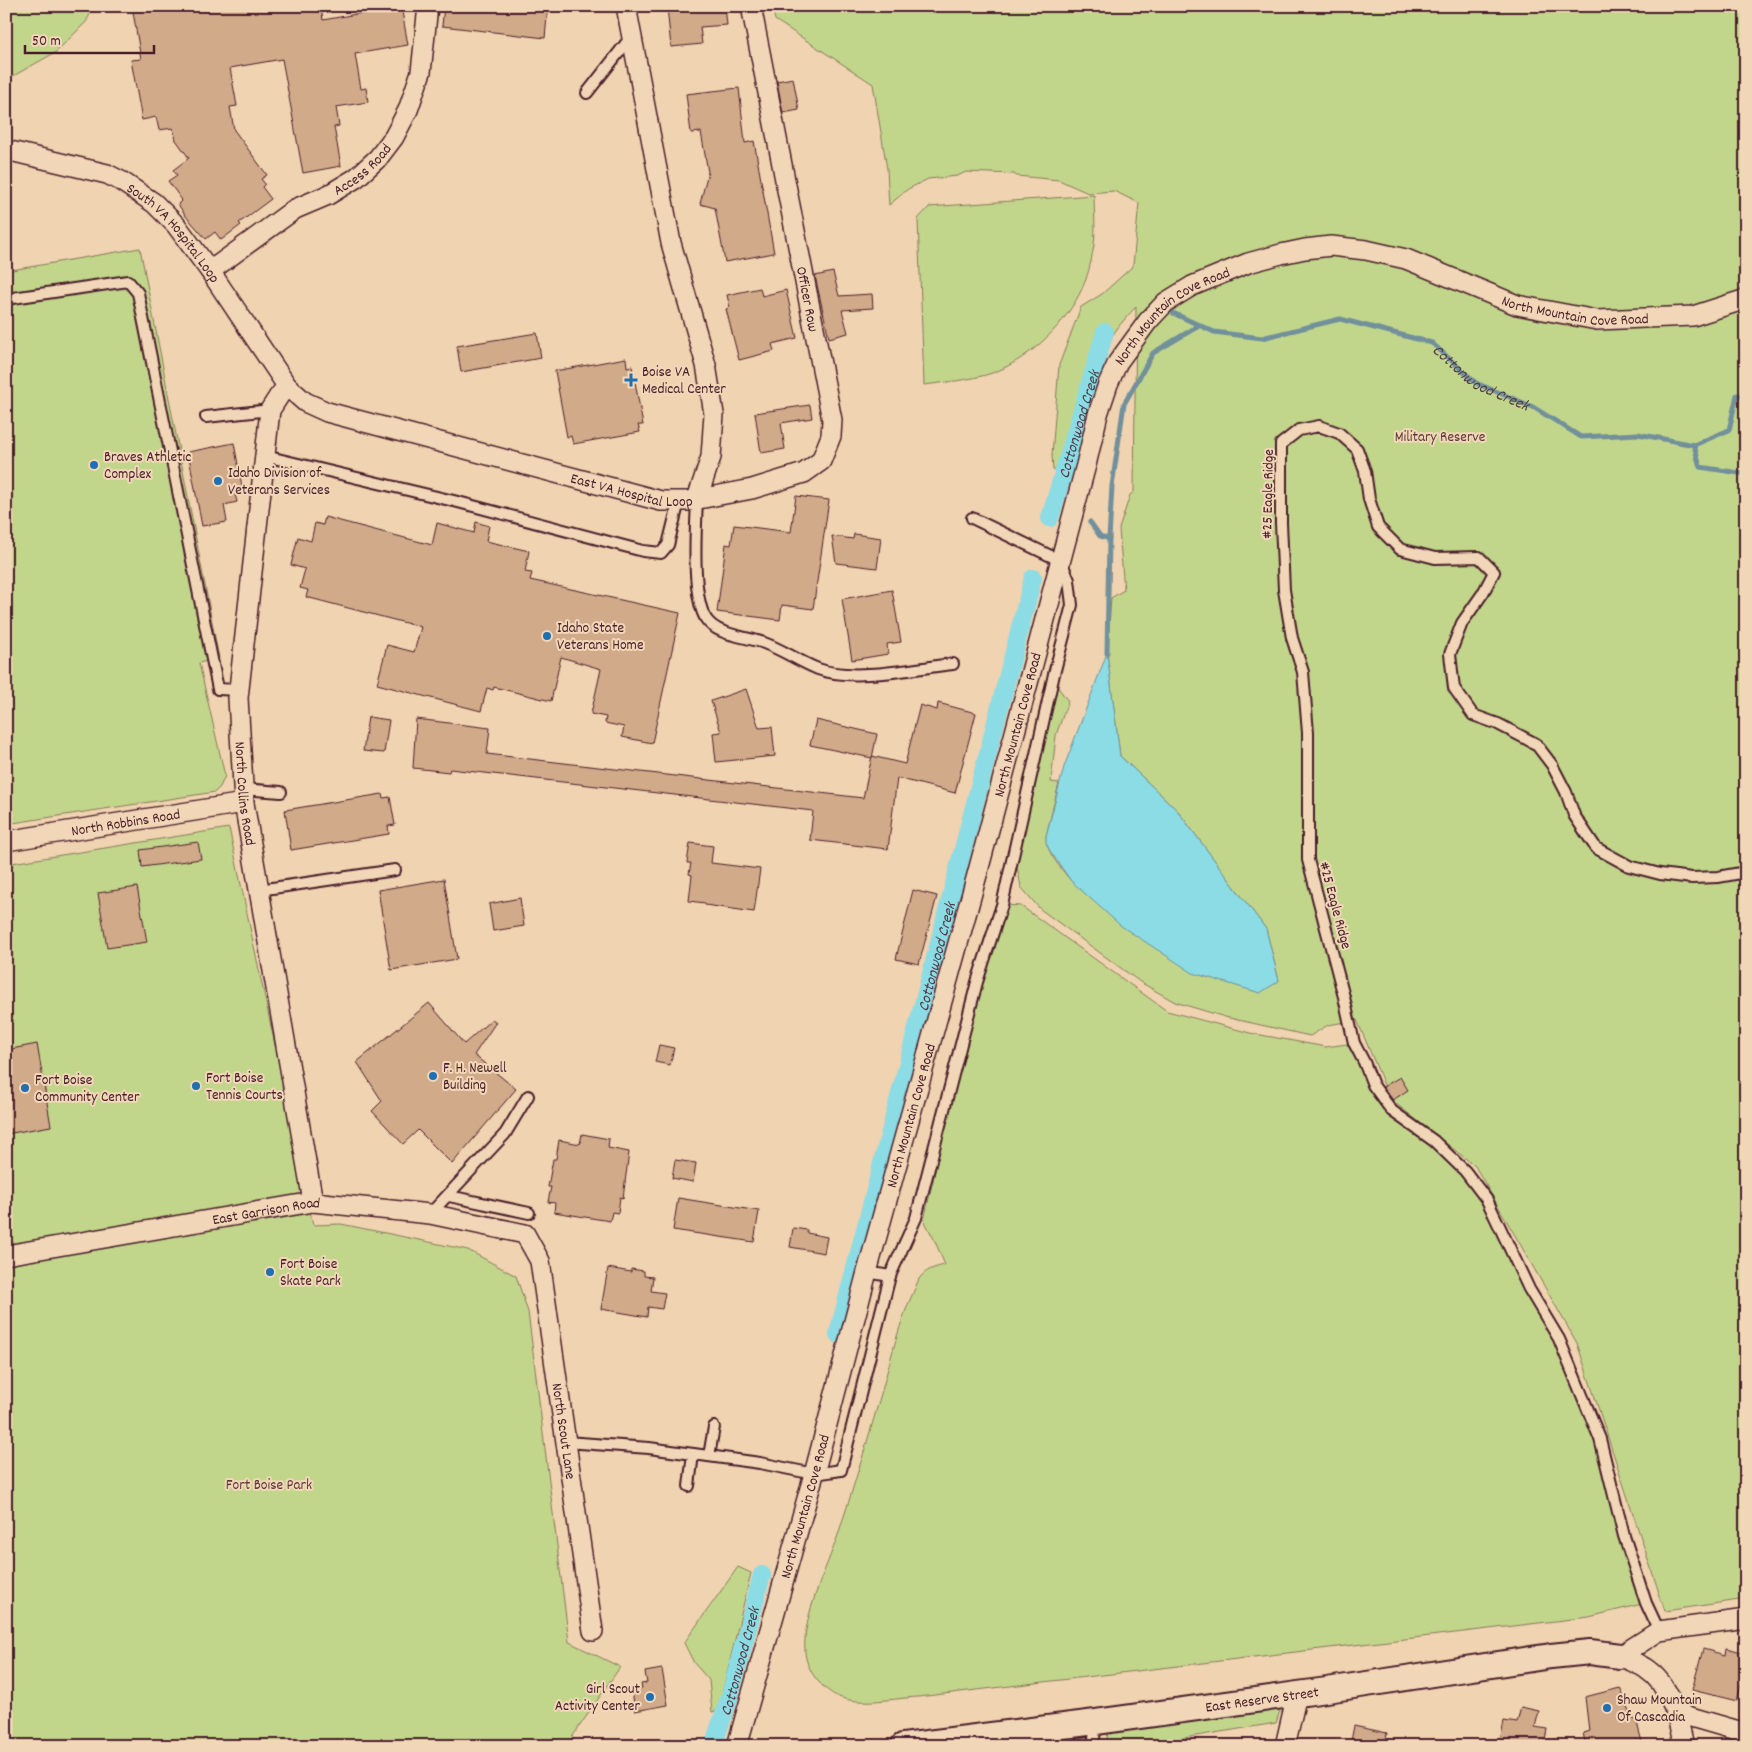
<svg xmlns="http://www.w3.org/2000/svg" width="1752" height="1752" viewBox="0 0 1752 1752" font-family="Dekko,sans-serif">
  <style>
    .green { fill: #c2d68b; stroke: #867a5b }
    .water { fill: #8bdce5; stroke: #71909b }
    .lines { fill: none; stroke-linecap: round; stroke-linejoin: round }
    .stream { stroke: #71909b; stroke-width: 5 }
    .canal { stroke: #8bdce5; stroke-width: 18 }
    .building { fill: #d1aa8a; stroke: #4a1f2b }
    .service-casing { stroke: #4a1f2b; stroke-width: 14 }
    .minor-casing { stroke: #4a1f2b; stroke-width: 22 }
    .tertiary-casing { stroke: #4a1f2b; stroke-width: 28 }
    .service { stroke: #f1d7b8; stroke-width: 10 }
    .minor { stroke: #f1d7b8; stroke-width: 19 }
    .tertiary { stroke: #f1d7b8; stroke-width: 24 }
    .poi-dot { fill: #1f6fb2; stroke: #f1d7b8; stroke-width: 2 }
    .labels { text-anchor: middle; stroke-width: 4; stroke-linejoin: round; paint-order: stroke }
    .street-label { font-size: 15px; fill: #4a1f2b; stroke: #f1d7b8 }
    .poi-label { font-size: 15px; fill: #4a1f2b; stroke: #f1d7b8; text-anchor: start }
    .park-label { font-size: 15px; fill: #5c3a39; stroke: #f1d7b8 }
    .water-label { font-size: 16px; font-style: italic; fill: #543b47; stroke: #f1d7b8 }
  </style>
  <rect width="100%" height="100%" fill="#f0d3b0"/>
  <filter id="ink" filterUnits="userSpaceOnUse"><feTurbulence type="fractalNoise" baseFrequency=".02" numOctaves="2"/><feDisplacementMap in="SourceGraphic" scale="10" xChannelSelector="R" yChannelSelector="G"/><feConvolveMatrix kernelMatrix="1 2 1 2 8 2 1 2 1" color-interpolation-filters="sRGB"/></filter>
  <g filter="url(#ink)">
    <!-- green -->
    <g class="green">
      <path d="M6,6H94L86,22L56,52L6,80Z"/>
      <path d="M772,6H1746V1599L1665,1611L1577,1343L1475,1166L1390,1099L1357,1020L1328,1025L1310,1036L1225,1017L1175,1002L1140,982L1040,909L1021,887L1016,861L1030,780L1057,686L1068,701L1056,735L1051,782L1059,783L1046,836C1046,853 1061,868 1071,881L1279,981L1266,929L1177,810L1120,756L1107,653L1111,598L1124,590L1119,529L1130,495L1134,492L1136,307C1090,351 1080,413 1063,473L1053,470L1052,455L1059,365L1081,307L1102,294L1133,266L1139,203L1114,191L1088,193L1059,180L1017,176L1014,174L966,172L957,176L928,179L908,189L889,205L887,169L873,84L775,20Z"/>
      <path d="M1094,195C1094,211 1096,229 1094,245C1092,256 1090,268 1086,279C1072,317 1039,351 1002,369C982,379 947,382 924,385L918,219L929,207Z"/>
      <path d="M140,248L219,658L199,663L225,776L220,787L215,792L6,824V271Z"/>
      <path d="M229,828L313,1225L341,1224L468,1250L516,1276L528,1312L569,1642L620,1667L566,1746H6V864Z"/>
      <path d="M1003,905L1021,906L1167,1011L1250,1033L1326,1047L1354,1043L1392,1111L1434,1141L1487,1200L1559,1339L1600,1439L1646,1603L1589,1617L918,1697C895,1698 860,1706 839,1697C821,1689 806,1670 805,1651C802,1617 827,1567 838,1535C854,1486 869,1436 883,1387C892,1355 899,1323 913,1293C915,1289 917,1283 919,1279C925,1270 935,1267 945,1265L934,1239L924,1220L978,982Z"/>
      <path d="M738,1567L751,1573L718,1710L712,1712L709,1680L694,1663L684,1643Z"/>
      <path d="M1282,1704L1276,1723L1134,1746H1106L1108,1732Z"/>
    </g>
    <!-- water -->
    <path class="water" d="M1107,653L1120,756L1177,810L1266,929L1279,981L1260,993L1193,973L1121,926L1071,881L1050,851L1046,843V836L1064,767Z"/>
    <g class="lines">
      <!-- stream -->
      <g class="stream">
        <path id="s1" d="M1173,313L1214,332L1262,338L1340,319L1432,343L1476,383L1533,407L1581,437L1638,434L1694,445"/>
        <path d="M1694,445L1729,430L1737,395L1746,397"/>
        <path d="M1694,445L1700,467L1746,474"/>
        <path d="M1090,522L1100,536L1109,539L1107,653"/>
        <path d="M1109,539L1112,486L1124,404L1153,353L1200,325"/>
      </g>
      <!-- canal -->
      <g class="canal">
        <path id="s2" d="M1050,518L1105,332"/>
        <path id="s3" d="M838,1334L1033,578"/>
        <path id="s4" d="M713,1746L729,1699L762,1575"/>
      </g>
    </g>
    <!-- building -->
    <g class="building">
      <path d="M132,6H321L323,20L401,6L408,45L355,54L361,89L366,88L368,102L336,107L339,126L334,127L341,166L303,173L282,59L230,68L237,106L230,107L234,130L267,175L261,179L265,184L262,187L271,199L239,223L241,225L221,240L215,232L206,239L185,215L178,204L182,200L168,181L177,175L173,170L189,158L176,140L173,128L159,130L156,117L142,120L131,60L141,59Z"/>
      <path d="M444,6H548L545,38L442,26Z"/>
      <path d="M678,6H725L727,25L700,27L702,44L671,47L667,7Z"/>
      <path d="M793,78L799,110L783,113L777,81Z"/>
      <path d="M739,88L745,143L754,141L774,253L725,262L715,208L700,204L708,172L701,132L691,133L686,94Z"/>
      <path d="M833,272L839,296L872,294L873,308L842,310L848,333L829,338L815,276Z"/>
      <path d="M760,288L762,296L786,290L797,338L772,344L774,351L739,360L726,309L730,308L727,295Z"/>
      <path d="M537,333L541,358L461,372L457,346Z"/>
      <path d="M626,358L627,367L632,366L643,425H638L640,432L573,444L571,436L567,437L555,371Z"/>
      <path d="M810,405L812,418L781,423L785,449L761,453L755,413Z"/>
      <path d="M234,443L243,492L235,494L237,502L224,505L227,522L202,526L188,452Z"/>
      <path d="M796,496L829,500L813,609L782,605L780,620L717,612L726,544L731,545L734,525L791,532Z"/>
      <path d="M325,517L432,545L437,523L474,533L476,522L489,526L486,541L529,551L525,572L532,573L530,580L680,613L652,743L622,737L624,727L605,723L606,717L591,714L601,669L561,657L551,701L494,687L493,690L487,688L481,711L377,684L387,645L414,652L421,627L306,597L308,590L300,588L305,569L291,565L298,537L311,541L315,523L323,525Z"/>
      <path d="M854,534L881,538L877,568L836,563L832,536L853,539Z"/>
      <path d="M892,590L901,642L887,644L888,654L852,660L842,599Z"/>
      <path d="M746,689L759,728L772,727L775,756L716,762L713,733L721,732L711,701Z"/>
      <path d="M938,703L976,713L955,793L897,778L888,849L810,840L813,811L450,769L449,772L413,768L416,719L490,728L487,754L863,798L872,756L905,764L920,705L937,710Z"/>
      <path d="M368,717L389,720L384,753L363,751Z"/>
      <path d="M816,720L877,734L872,758L810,745Z"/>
      <path d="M382,794L383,798L390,797L395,825L388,826L389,834L291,850L285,810Z"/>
      <path d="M198,842L201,859L142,867L140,850Z"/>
      <path d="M690,843L713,846L711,863L760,869L754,912L705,905V903L689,901L692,875L689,874L691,863H687Z"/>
      <path d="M444,879L457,959L391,970L378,890Z"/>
      <path d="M137,887L147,942L107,948L98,893Z"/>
      <path d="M913,890L937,896L919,964L896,959Z"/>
      <path d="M520,898L524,926L493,931L489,904Z"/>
      <path d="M429,1003L464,1044L492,1019L496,1022L474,1055L516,1089L452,1164L418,1130L403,1144L372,1111L382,1101L357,1062Z"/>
      <path d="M37,1044L51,1126L6,1134V1050Z"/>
      <path d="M659,1045L674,1048L670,1065L655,1062Z"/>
      <path d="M1400,1077L1408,1090L1393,1100L1383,1087Z"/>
      <path d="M582,1134L609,1139L608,1148L629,1152L623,1198L620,1197L618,1213L612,1212L610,1221L554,1212L555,1203L548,1202L551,1187H548L553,1159H556L559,1140L580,1144Z"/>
      <path d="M675,1160L696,1163L693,1182L672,1178Z"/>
      <path d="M678,1198L759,1211L754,1242L673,1230Z"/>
      <path d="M793,1228L807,1230V1233L827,1237L824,1253L790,1247Z"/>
      <path d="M608,1268L631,1272V1269L644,1271V1276L653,1277L651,1291L665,1293L662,1309L648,1307L647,1317L601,1309Z"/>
      <path d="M1726,1648L1746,1653V1665L1737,1701L1692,1690L1703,1649L1725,1655Z"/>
      <path d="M662,1669L668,1705L635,1711L632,1690L642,1688L641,1684L647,1683L645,1672Z"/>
      <path d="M1620,1688L1634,1720L1636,1719L1643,1746H1586L1583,1733L1589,1731L1585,1697Z"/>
      <path d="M1521,1707L1539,1711L1535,1727L1547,1729L1544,1746H1499L1504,1721L1517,1723Z"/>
      <path d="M1354,1726L1387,1733L1385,1746H1350Z"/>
    </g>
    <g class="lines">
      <defs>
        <g id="service">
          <path d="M587,93L631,37"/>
          <path d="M6,299L128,281L138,293L218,689L239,690"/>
          <path d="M206,417L270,410"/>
          <path d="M265,456L458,502L643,551L661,553L668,545L679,501"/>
          <path d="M697,499C696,528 691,595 706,619C717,636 746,636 764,643C783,650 800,662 818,669C853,682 916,668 953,664"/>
          <path d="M243,789L281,792"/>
          <path d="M259,890L395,870"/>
          <path d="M449,1196L529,1213"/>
          <path d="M430,1214L505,1134L528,1096"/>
          <path d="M867,1272L890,1276"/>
          <path d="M566,1442L649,1448L760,1463L814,1474L841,1470L890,1276L916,1218L977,982L1002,905L1054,674L1072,605L1069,580L1061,561L972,518"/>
          <path d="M709,1456L714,1427"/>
          <path d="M689,1486L693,1454"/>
          <path d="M1659,1631L1646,1603L1624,1536L1600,1439L1559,1339L1529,1289L1487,1200L1465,1171L1434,1141L1392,1111L1373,1085L1364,1062L1354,1043L1344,997L1308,860V733L1303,672L1292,638L1284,590L1281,523V444L1299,430L1319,426L1339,433L1357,449L1365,471L1369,499L1378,527L1400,549L1435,558L1479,557L1494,572L1483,593L1462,623L1450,654L1454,688L1473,715L1498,724L1536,744L1552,765L1566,792L1574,815L1596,848L1629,866L1660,874L1692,878L1718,877L1746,872"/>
          <path d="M1093,1746L1096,1723"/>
        </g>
        <g id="minor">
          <path d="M626,6L671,243L706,365L714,414L711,457L697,499"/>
          <path id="s5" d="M6,150L107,174L121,181L154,203L176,225L210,271L287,386L305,402L327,412L661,501H688L752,489L804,473L821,461L831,436L832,420L751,6"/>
          <path id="s6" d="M210,271L295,209L328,195L356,178L378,158L394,137L408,110L421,72L428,6"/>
          <path id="s7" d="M287,386L279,396L270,410L238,698L244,803L313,1202"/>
          <path id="s8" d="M6,841L244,803"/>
          <path id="s9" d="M6,1255L313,1202L430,1214L525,1234L540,1261L593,1631"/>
          <path d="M1677,1713L1746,1733"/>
          <path id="s10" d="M737,1746L814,1474L867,1272L977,875L1086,465L1098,414L1108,384L1118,362L1148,321L1166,302L1192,286L1248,263L1281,254L1305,249L1331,246L1366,250L1406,259L1517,305L1597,320L1693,316L1746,299"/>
          <path d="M1285,1746L1297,1694"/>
          <path d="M1684,1746C1678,1718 1671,1685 1645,1668C1637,1663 1628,1660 1620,1656L1659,1631L1746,1619"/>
        </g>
        <g id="tertiary">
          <path id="s11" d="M903,1746L1096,1722L1327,1690L1551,1656L1590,1652L1620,1656"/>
        </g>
      </defs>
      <!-- service casing -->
      <use href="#service" class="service-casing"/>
      <!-- minor casing -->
      <use href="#minor" class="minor-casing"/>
      <!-- tertiary casing -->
      <use href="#tertiary" class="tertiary-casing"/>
      <!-- service -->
      <use href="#service" class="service"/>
      <!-- minor -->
      <use href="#minor" class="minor"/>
      <!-- tertiary -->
      <use href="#tertiary" class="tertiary"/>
    </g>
  </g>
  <!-- markers -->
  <g class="poi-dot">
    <path d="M628.5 372.5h5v5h5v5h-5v5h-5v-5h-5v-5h5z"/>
    <circle cx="94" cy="465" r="5"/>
    <circle cx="218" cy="481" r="5"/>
    <circle cx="547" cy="636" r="5"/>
    <circle cx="433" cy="1076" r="5"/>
    <circle cx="196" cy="1086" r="5"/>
    <circle cx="25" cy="1088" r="5"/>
    <circle cx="270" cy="1272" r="5"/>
    <circle cx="650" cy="1697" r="5"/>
    <circle cx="1607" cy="1708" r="5"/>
  </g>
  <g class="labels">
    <!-- street labels -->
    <g class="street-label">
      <text dy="5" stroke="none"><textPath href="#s6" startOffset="184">Access Road</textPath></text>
      <text dy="5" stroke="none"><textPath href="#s5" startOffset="194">South VA Hospital Loop</textPath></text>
      <text transform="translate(808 299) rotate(79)" y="5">Officer Row</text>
      <text dy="5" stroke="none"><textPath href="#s10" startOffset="1944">North Mountain Cove Road</textPath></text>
      <text dy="5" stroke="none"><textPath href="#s10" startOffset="1509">North Mountain Cove Road</textPath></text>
      <text dy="5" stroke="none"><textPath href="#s5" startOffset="749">East VA Hospital Loop</textPath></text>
      <text transform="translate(1267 494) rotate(-89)" y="5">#25 Eagle Ridge</text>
      <text dy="5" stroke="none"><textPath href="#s10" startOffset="1059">North Mountain Cove Road</textPath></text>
      <text dy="5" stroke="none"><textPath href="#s7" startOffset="415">North Collins Road</textPath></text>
      <text dy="5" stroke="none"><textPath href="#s8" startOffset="121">North Robbins Road</textPath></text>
      <text transform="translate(1336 905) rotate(75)" y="5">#25 Eagle Ridge</text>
      <text dy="5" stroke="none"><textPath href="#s10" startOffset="654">North Mountain Cove Road</textPath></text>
      <text dy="5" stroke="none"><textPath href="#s9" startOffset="264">East Garrison Road</textPath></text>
      <text dy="5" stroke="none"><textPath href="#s9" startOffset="729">North Scout Lane</textPath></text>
      <text dy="5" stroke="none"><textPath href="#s10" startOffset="249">North Mountain Cove Road</textPath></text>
      <text dy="5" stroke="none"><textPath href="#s11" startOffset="362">East Reserve Street</textPath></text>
    </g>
    <!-- poi labels -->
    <g class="poi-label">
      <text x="642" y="376">Boise VA<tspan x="642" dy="17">Medical Center</tspan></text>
      <text x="104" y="461">Braves Athletic<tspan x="104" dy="17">Complex</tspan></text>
      <text x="228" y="477">Idaho Division of<tspan x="228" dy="17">Veterans Services</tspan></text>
      <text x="557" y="632">Idaho State<tspan x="557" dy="17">Veterans Home</tspan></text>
      <text x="443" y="1072">F. H. Newell<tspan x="443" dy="17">Building</tspan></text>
      <text x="206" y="1082">Fort Boise<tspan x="206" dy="17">Tennis Courts</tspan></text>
      <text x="35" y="1084">Fort Boise<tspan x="35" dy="17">Community Center</tspan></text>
      <text x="280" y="1268">Fort Boise<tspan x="280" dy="17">Skate Park</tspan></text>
      <text x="640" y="1693" text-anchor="end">Girl Scout<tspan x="640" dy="17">Activity Center</tspan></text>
      <text x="1617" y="1704">Shaw Mountain<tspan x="1617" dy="17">Of Cascadia</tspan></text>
    </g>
    <!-- park labels -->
    <g class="park-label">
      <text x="1440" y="441">Military Reserve</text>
      <text x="269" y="1489">Fort Boise Park</text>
    </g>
    <!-- water labels -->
    <g class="water-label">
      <text dy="6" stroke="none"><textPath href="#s1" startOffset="330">Cottonwood Creek</textPath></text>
      <text dy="6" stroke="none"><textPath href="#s2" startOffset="98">Cottonwood Creek</textPath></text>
      <text dy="6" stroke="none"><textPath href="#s3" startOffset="390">Cottonwood Creek</textPath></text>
      <text dy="6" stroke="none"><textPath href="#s4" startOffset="89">Cottonwood Creek</textPath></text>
    </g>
  </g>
  <!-- margin -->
  <rect width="1752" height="1752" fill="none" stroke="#f1d7b8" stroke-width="25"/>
  <rect x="12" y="12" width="1727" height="1727" fill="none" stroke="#4a1f2b" stroke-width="2" filter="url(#ink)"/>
  <!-- scale -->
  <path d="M25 45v8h129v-8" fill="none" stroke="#4a1f2b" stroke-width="2.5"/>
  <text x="32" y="45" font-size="15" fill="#4a1f2b" stroke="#f1d7b8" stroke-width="4" paint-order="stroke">50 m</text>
</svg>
